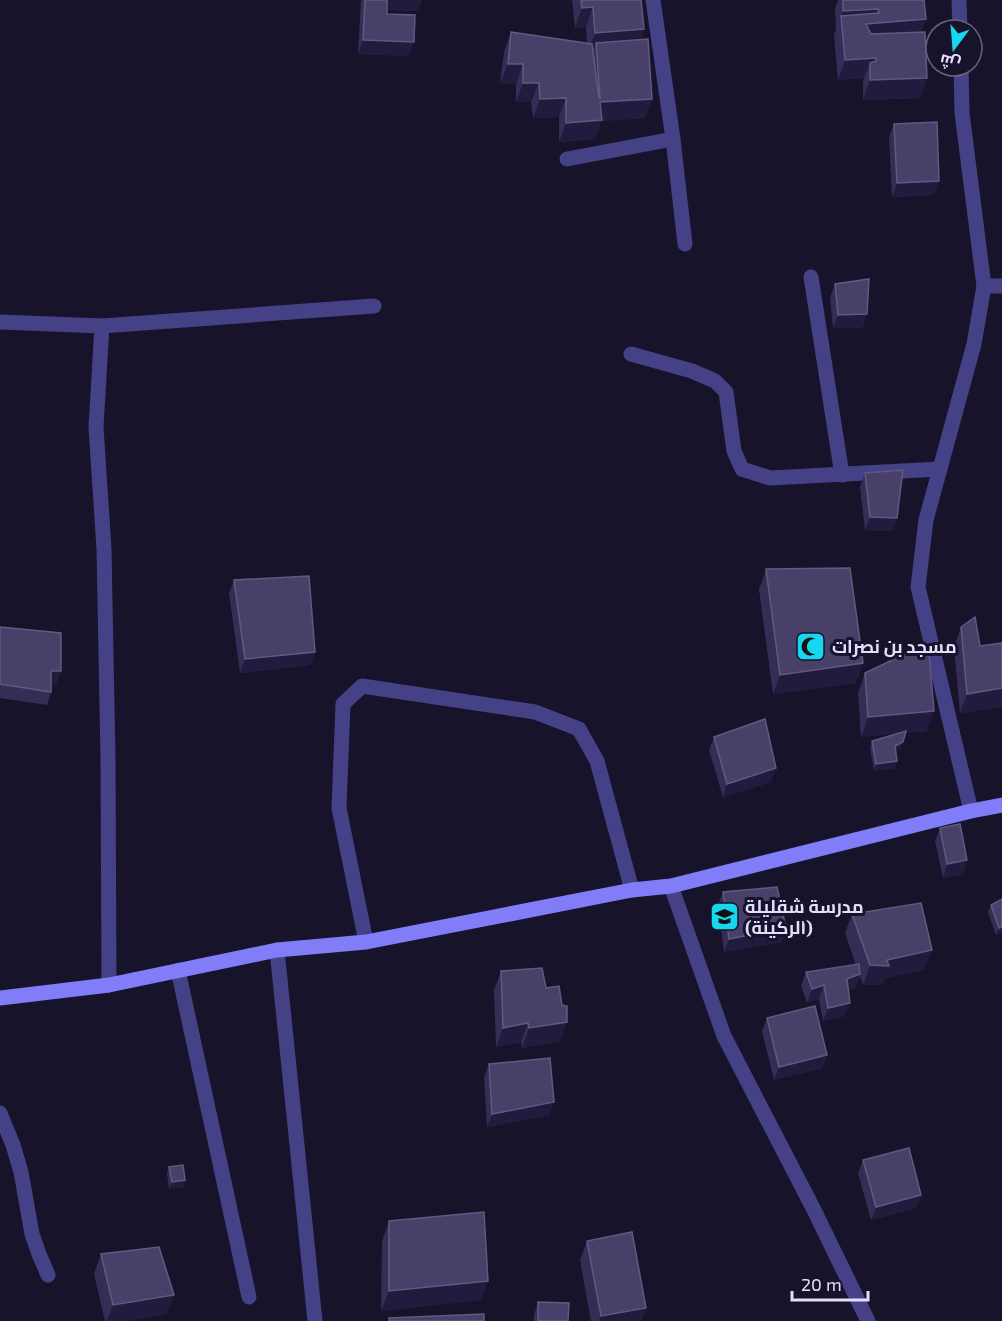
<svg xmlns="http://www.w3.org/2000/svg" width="1002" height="1321" viewBox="0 0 1002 1321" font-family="'Exo 2',Cairo,sans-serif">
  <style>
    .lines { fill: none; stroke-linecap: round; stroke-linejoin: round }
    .street { stroke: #454186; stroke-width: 15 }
    .secondary { stroke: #817cf7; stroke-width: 15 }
    .wall { fill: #362d57 }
    .shaded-wall { fill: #221b3d }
    .building { fill: #484068; stroke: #605980; stroke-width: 1.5 }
    .labels { text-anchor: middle; stroke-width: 6; stroke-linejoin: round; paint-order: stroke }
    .poi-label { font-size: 18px; font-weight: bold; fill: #e2defd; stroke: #17132a; text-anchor: start }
  </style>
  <rect width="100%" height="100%" fill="#17132a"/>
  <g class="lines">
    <!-- street -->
    <g class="street">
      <path d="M653,0L673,139L685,244"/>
      <path d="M959,0L960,30"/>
      <path d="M961,66L962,113L984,286L974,344L926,520L918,587L971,811"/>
      <path d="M567,159L673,139"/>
      <path d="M811,277L842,475"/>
      <path d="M984,286H1002"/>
      <path d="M0,322L102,326L374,306"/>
      <path d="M102,326L96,427L104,549L108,759L109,985"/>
      <path d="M631,354L692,371L715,381L726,392L734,451L742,469L770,478L940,469"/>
      <path d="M671,886L724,1036L814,1210L868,1321"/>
      <path d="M366,942L339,808L343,704L362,686L535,712L579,729L597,761L632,890"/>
      <path d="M277,950L315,1321"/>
      <path d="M178,970L249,1297"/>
      <path d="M0,1113L13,1145L21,1172L32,1234L39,1254L48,1275"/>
    </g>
    <!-- secondary -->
    <path class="secondary" d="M0,998L109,985L277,950L366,942L632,890L671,886L971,811L1002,805"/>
  </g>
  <!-- wall -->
  <g class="wall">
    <path d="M361,0H422L418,11L387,10V14L409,56L358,54Z"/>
    <path d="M572,0H641L644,29L640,40L652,99L645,118L601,121L595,139L559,142V117L533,118L531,102H516V84L500,83L504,52L511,32L587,44L586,27L575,28Z"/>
    <path d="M838,0H924L921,32L927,78L920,98L863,100V83L864,78L838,80L834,35L836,29L835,9Z"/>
    <path d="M894,124L934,195L892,197L889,137Z"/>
    <path d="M835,284L867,314L862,328H833L830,297Z"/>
    <path d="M865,473L893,531L865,530L860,487Z"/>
    <path d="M766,570L856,683L773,694L759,589Z"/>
    <path d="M234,580L315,652L310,665L240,673L229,593Z"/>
    <path d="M0,627L61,671L56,684H51V692L47,705L0,698Z"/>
    <path d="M961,627L980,646L1002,643V707L960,713L954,647Z"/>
    <path d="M865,673L927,731L905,733L900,748L896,751L897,761L895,768L874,771L870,748L872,741L897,733L861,737L858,693Z"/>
    <path d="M714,737L771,782L723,797L709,750Z"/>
    <path d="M940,828L967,860L963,874L943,878L935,841Z"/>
    <path d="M723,892L782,942L724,952L718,905Z"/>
    <path d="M991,905L1002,933L996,935L988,912Z"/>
    <path d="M852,914L924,970L885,978L882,985H863L860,976L855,988L848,990L845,1016L823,1021L819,999L807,1003L801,986L806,972L856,965L845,933Z"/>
    <path d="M501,971L546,988L560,1041L522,1048L521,1042L496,1047L494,990Z"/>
    <path d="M767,1018L827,1055L822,1068L774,1080L762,1031Z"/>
    <path d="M489,1064L549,1115L487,1127L484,1077Z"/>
    <path d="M863,1160L921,1195L916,1208L871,1220L858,1173Z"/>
    <path d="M169,1167L185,1180L183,1187L169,1189L167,1173Z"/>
    <path d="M389,1221L488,1281L480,1300L381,1311L382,1241Z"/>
    <path d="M587,1241L646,1308L641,1321H591L580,1260Z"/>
    <path d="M101,1254L167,1314L126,1321H105L94,1274Z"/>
    <path d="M538,1302L568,1321H534V1315Z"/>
  </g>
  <!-- shaded-wall -->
  <g class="shaded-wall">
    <path d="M386,0H422L418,11L383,10Z"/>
    <path d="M593,7L586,27L575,28L582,8Z"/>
    <path d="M878,9L873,23L926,19L919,39L859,43L841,16L843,11Z"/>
    <path d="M644,29L637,48L596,43L592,52L588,53L595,33Z"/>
    <path d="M363,40L414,42L409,56L358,54Z"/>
    <path d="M876,58L870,75V63L864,78L838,80L845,60Z"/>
    <path d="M508,64H523L516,84L500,83Z"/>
    <path d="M927,78L920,98L863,100L870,80Z"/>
    <path d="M523,83H539L531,102H516Z"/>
    <path d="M566,98L559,117L533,118L540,99Z"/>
    <path d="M652,99L645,118L601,121L595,139L559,142L566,123L600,102Z"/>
    <path d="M939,181L934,195L892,197L897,183Z"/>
    <path d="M867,314L862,328H833L838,315Z"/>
    <path d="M870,517L897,518L893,531L865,530Z"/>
    <path d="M315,652L310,665L240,673L245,659Z"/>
    <path d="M863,663L856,683L773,694L780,675Z"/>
    <path d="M51,671H61L56,684L46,685Z"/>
    <path d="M1002,688V707L960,713L967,694Z"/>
    <path d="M934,711L927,731L861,737L868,717Z"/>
    <path d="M903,742L900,748L893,753L895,746Z"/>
    <path d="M897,761L895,768L874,771L876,764Z"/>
    <path d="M776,768L771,782L723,797L727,784Z"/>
    <path d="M967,860L963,874L943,878L947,864Z"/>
    <path d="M1002,927V933L996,935L999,928Z"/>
    <path d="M786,928L782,942L724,952L729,939Z"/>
    <path d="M932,950L924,970L885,978L882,985H863L870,965L887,960Z"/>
    <path d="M860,974L855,988L842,992L847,979Z"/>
    <path d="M824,985L819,999L807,1003L812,989Z"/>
    <path d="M850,1003L845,1016L823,1021L828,1008Z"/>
    <path d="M567,1022L560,1041L522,1048L529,1028Z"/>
    <path d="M528,1023L521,1042L496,1047L503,1028Z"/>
    <path d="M827,1055L822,1068L774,1080L779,1067Z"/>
    <path d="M554,1102L549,1115L487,1127L492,1114Z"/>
    <path d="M185,1180L183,1187L169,1189L172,1182Z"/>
    <path d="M921,1195L916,1208L871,1220L876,1207Z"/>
    <path d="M488,1281L480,1300L381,1311L389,1291Z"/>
    <path d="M174,1295L167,1314L126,1321H107L113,1305Z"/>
    <path d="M646,1308L641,1321H599L601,1316Z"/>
  </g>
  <!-- building -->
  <g class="building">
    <path d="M365,0H387V14L415,15L414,42L363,40Z"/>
    <path d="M581,0H641L644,29L595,33L593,7L582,8Z"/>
    <path d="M843,0H924L926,19L866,24L871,34L925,32L927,78L870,80V63L876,61V58L845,60L841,16L879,13L878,9L843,11Z"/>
    <path d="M511,32L592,44L599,98H600L596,43L648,39L652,99L600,102L602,120L566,123V98L540,99L539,83H523V64H508Z"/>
    <path d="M937,122L939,181L897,183L894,124Z"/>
    <path d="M869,279L867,314L838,315L835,284Z"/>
    <path d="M903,470L897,518L870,517L865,473Z"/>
    <path d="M850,568L863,663L780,675L766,569Z"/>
    <path d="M309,576L315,652L245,659L234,580Z"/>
    <path d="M975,617L980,646L1002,643V688L967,694L961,627Z"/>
    <path d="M0,627L61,633V671H51V692L0,684Z"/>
    <path d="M928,643L934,711L868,717L865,673Z"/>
    <path d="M765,719L776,768L727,784L714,737Z"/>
    <path d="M906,731L903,742L895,746L897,761L876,764L872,741Z"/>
    <path d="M960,824L967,860L947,864L940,828Z"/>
    <path d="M777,887L786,928L729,939L723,892Z"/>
    <path d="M1002,899V927L999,928L991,905Z"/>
    <path d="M921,903L932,950L887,960L889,966L870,965L852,914Z"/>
    <path d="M859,964L860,974L847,979L850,1003L828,1008L824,985L812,989L806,972Z"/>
    <path d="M542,968L546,988L559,986L562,1005L567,1006V1022L529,1028L528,1023L503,1028L501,971Z"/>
    <path d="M815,1006L827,1055L779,1067L767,1018Z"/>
    <path d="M550,1058L554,1102L492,1114L489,1064Z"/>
    <path d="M909,1148L921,1195L876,1207L863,1160Z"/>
    <path d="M183,1165L185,1180L172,1182L169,1167Z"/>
    <path d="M484,1212L488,1281L389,1291V1221Z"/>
    <path d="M632,1232L646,1308L601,1316L587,1241Z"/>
    <path d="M159,1247L174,1295L113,1305L101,1254Z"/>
    <path d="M538,1302L569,1303L568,1321H538Z"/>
    <path d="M484,1314V1321H389V1318Z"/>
  </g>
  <!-- icons -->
  <defs>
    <symbol id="mosque-square" viewBox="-11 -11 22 22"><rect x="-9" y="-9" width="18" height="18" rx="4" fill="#17d7f0" stroke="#17132a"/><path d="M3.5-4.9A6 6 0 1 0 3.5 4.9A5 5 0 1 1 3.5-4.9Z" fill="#111"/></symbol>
    <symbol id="school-square" viewBox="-11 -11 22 22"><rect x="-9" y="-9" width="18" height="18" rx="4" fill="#17d7f0" stroke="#17132a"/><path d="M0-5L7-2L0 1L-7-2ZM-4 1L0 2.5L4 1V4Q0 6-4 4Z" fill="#111"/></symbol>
  </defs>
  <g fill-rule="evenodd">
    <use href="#mosque-square" x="794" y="630" width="33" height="33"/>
    <use href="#school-square" x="708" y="900" width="33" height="33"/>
  </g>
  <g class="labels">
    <!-- poi labels -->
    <g class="poi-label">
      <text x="832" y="653">مسجد بن نصرات</text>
      <text x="745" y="913">مدرسة شقليلة<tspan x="745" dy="21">(الركينة)</tspan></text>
    </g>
  </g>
  <!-- north arrow -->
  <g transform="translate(954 48) rotate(196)"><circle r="28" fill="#17132a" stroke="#68647e" stroke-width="1.5"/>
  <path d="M0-4.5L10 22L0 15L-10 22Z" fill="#17d7f0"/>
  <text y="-9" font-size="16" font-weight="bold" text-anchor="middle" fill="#e2defd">ش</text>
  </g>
  <!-- scale -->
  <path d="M792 1291v9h76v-9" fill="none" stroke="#e2defd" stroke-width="3"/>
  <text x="801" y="1291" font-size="18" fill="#e2defd" stroke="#17132a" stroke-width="4.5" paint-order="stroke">20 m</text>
</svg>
